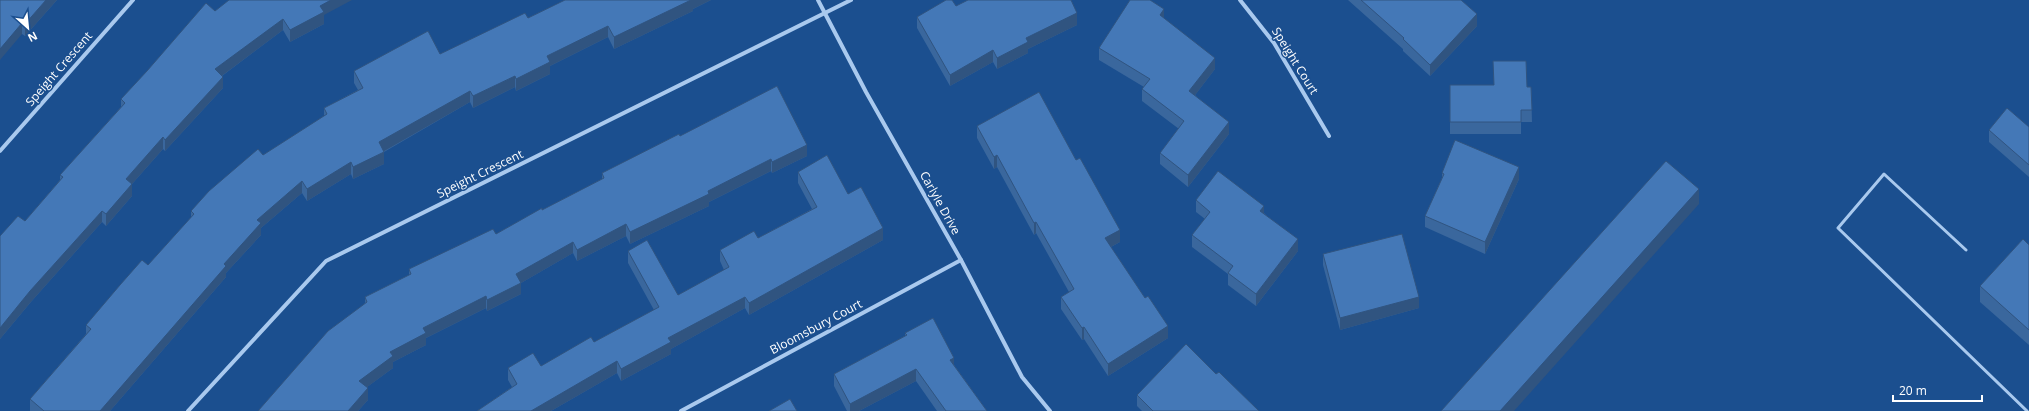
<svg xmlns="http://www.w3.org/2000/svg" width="2029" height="411" viewBox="0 0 2029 411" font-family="'Open Sans',sans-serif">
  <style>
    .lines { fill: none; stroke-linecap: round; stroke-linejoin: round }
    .lane { stroke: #a9c9ee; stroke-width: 3 }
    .street { stroke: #a9c9ee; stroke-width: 4 }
    .wall { fill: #3a679d }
    .shaded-wall { fill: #305480 }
    .building { fill: #4478b7; stroke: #305480 }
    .labels { text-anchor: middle; stroke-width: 3; stroke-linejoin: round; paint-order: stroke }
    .street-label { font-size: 12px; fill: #fff; stroke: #1b4f8f }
  </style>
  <rect width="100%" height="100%" fill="#1b4f8f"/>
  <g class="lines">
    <!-- lane -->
    <path class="lane" d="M1966,250L1884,174L1838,228L2027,411"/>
    <!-- street -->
    <g class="street">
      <path d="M818,0L866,92L961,260L1022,377L1050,411"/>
      <path d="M1240,0L1274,43L1329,136"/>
      <path d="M0,151L133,0"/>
      <path d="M188,411L326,261L851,0"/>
      <path d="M681,411L961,260"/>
    </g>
  </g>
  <!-- wall -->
  <g class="wall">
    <path d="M0,0H57L25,36L22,34Z"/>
    <path d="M565,0H711L693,9V11L614,49L608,37L550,66V74L516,91L515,87L473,108L470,102L384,152V164L353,179L351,174L307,201L302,193L261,228V235L226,273V277L110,411H30V399L86,334V325L148,265L191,218V211L324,116V108L358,90L354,83V71L440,54L528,18Z"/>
    <path d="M1348,0H1461L1477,26L1430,76L1403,51V49Z"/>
    <path d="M956,6L1077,25L1028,49V53L997,69L993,62L950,86L917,28V17Z"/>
    <path d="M215,11L324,15V24L290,42L283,30L222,76L223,88L165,151L163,149L132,184V196L106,226L102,222L30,303L0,339V236L25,221L60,180V175L121,107V99Z"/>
    <path d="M1164,19L1215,69L1195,95L1229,134L1188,187L1160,164V153L1179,129L1142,101V89L1144,87L1099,60V48Z"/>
    <path d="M1450,85H1493L1531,87L1532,122H1521V134H1450Z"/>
    <path d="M977,126L1120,242L1111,247L1168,338L1108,376L1084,339L1082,340L1061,309V297L1069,292L1036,233L1034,235L997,167L994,169L977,138Z"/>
    <path d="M2029,127V177L1989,142V130Z"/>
    <path d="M680,136L807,156L772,173L771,171L709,202V206L630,244L626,236L577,261L573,253L521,283V294L487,311L486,308L426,338V345L393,362V368L367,387L368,400L358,411H258L365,303V297L409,275V269L496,234L602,179V173Z"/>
    <path d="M798,172L848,194L883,240L749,315L745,308L671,349V354L621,381L617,373L551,411H477L512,387L508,380V368L541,366L594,342L654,310L628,263V251L678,295L724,270L720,261V250L758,238L812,209L798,183Z"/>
    <path d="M1442,173L1519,179L1485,254L1425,227V216L1442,178Z"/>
    <path d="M1196,200L1264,213L1298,251L1256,306L1228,285V274L1192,247V235L1205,219L1196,212Z"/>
    <path d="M2029,245V345L1980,302V286Z"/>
    <path d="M1323,254L1419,308L1340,330L1323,265Z"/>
    <path d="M905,333L954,365L987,411H937L916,381L859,411H847L834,386V374L905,336Z"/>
    <path d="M1216,374L1259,411H1142L1137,406V395Z"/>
  </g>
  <!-- shaded-wall -->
  <g class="shaded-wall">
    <path d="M46,0H57L25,36V24Z"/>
    <path d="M331,0H352L324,15V24L290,42V30L320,6Z"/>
    <path d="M691,0H711L693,9V11L614,49V37Z"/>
    <path d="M1164,9V21L1160,15Z"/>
    <path d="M1077,13V25L1028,49V53L997,69V58L1026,38Z"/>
    <path d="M1477,14V26L1430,76V65Z"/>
    <path d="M283,19V30L215,81V69Z"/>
    <path d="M22,23V34L0,60V49Z"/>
    <path d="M608,26V37L550,66V74L516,91V79L547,56Z"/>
    <path d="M993,50V62L950,86V75Z"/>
    <path d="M1215,58V69L1189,103V91Z"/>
    <path d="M515,76V87L473,108V96Z"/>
    <path d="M223,77V88L165,151V140Z"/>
    <path d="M470,91V102L379,154V142Z"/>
    <path d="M1229,122V134L1188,187V175Z"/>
    <path d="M163,137V149L132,184V196L106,226V214L126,179Z"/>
    <path d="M807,145V156L772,173V162Z"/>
    <path d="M384,152V164L353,179V167Z"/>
    <path d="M997,155V167L994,169V157Z"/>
    <path d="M771,159V171L709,202V206L630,244V232L708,191Z"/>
    <path d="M351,162V174L307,201V189Z"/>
    <path d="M1519,167V179L1485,254V242Z"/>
    <path d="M302,181V193L261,228V235L226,273V277L110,411H100L224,264L257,220Z"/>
    <path d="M1699,189V204L1514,411H1500Z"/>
    <path d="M1264,206V217L1260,211Z"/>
    <path d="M102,211V222L30,303L0,339V328L30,291Z"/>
    <path d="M1036,222V233L1034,235V223Z"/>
    <path d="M626,224V236L577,261V250Z"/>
    <path d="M883,228V240L749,315V303Z"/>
    <path d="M1120,230V242L1105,250V238Z"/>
    <path d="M1298,239V251L1256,306V294Z"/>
    <path d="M573,242V253L521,283V294L487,311V300L516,274Z"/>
    <path d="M486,296V308L426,338V345L393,362V368L359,393V381L390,352L423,328Z"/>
    <path d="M745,297V308L671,349V354L621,381V369L668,338Z"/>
    <path d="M1419,297V308L1340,330V318Z"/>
    <path d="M1168,326V338L1108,376V364Z"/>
    <path d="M1084,327V339L1082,340V328Z"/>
    <path d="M954,358V369L950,360Z"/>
    <path d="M617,361V373L551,411H531Z"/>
    <path d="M916,369V381L859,411H850V404Z"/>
    <path d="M368,388V400L358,411H348Z"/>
  </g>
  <!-- building -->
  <g class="building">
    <path d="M0,0H46L25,24L22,23L0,49Z"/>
    <path d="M229,0H331L320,6L324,12L290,30L283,19L215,69L223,77L165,140L163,137L126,179L132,184L106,214L102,211L30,291L0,328V236L18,216L25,221L63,177L60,175L125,103L121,99L147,71L206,3L215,11Z"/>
    <path d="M565,0H691L614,37L608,26L547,56L550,62L516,79L515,76L473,96L470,91L379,142L384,152L353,167L351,162L307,189L302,181L257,220L261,223L224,264L226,266L100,411H44L30,399L91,329L86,325L120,285L142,260L148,265L194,214L191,211L209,191L258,149L263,155L327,114L324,108L363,88L354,71L428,31L440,54L525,13L528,18Z"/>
    <path d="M946,0H952L956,6L968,0H1071L1077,13L1026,38L1028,42L997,58L993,50L950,75L917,17Z"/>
    <path d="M1130,0H1150L1164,9L1160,15L1215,58L1189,91L1229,122L1188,175L1160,153L1184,121L1142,89L1150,79L1099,48Z"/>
    <path d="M1361,0H1461L1477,14L1430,65L1403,39L1404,38Z"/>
    <path d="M1493,61H1526L1527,87H1531L1532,110H1521V122H1450V85H1494Z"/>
    <path d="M777,86L807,145L772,162L771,159L708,191L709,194L630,232L626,224L577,250L573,242L516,274L521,283L487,300L486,296L423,328L426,333L390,352L393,356L359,381L368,388L348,411H258L328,331L367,302L365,297L411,274L409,269L493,229L496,234L542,208V210L604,178L602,173L679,134L680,136Z"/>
    <path d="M1039,92L1076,160L1080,158L1120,230L1105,238L1145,298L1148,296L1168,326L1108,364L1084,327L1082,328L1061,297L1074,289L1036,222L1034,223L997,155L994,157L977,126Z"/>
    <path d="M2007,108L2029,127V165L1989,130Z"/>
    <path d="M1455,140L1519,167L1485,242L1425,216L1444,174L1442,173Z"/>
    <path d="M827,155L848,194L861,187L883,228L749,303L745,297L668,338L671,342L621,369L617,361L531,411H477L517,384L508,368L533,353L541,366L591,337L594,342L659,307L628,251L647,240L678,295L729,267L720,250L754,231L758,238L817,207L798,172Z"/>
    <path d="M1666,161L1699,189L1500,411H1441Z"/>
    <path d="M1218,171L1264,206L1260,211L1298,239L1256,294L1228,273L1233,266L1192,235L1210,212L1196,200Z"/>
    <path d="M1402,234L1419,297L1340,318L1323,254Z"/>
    <path d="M2023,239L2029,245V330L1980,286Z"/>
    <path d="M933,318L954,358L950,360L987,411H946L916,369L850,404L834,374L907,335L905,333Z"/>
    <path d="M1186,344L1216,374L1219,372L1259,411H1153L1137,395Z"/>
    <path d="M790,399L797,411H769Z"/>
  </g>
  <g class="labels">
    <!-- street labels -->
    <g class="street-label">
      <text transform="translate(1295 61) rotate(58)" y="4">Speight Court</text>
      <text transform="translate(59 69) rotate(-49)" y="4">Speight Crescent</text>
      <text transform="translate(480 174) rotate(-26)" y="4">Speight Crescent</text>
      <text transform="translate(940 203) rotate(61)" y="4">Carlyle Drive</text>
      <text transform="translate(816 327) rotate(-28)" y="4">Bloomsbury Court</text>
    </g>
  </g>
  <!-- north arrow -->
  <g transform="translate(28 28) rotate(153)" stroke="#1b4f8f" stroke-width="3" paint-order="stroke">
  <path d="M0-3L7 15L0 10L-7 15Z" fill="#ffffff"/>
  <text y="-6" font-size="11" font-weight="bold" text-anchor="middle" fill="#ffffff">N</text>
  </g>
  <!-- scale -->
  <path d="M1893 395v6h89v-6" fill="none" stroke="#ffffff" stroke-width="2"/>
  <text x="1899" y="395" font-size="12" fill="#ffffff" stroke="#1b4f8f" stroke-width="3" paint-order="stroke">20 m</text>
</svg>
